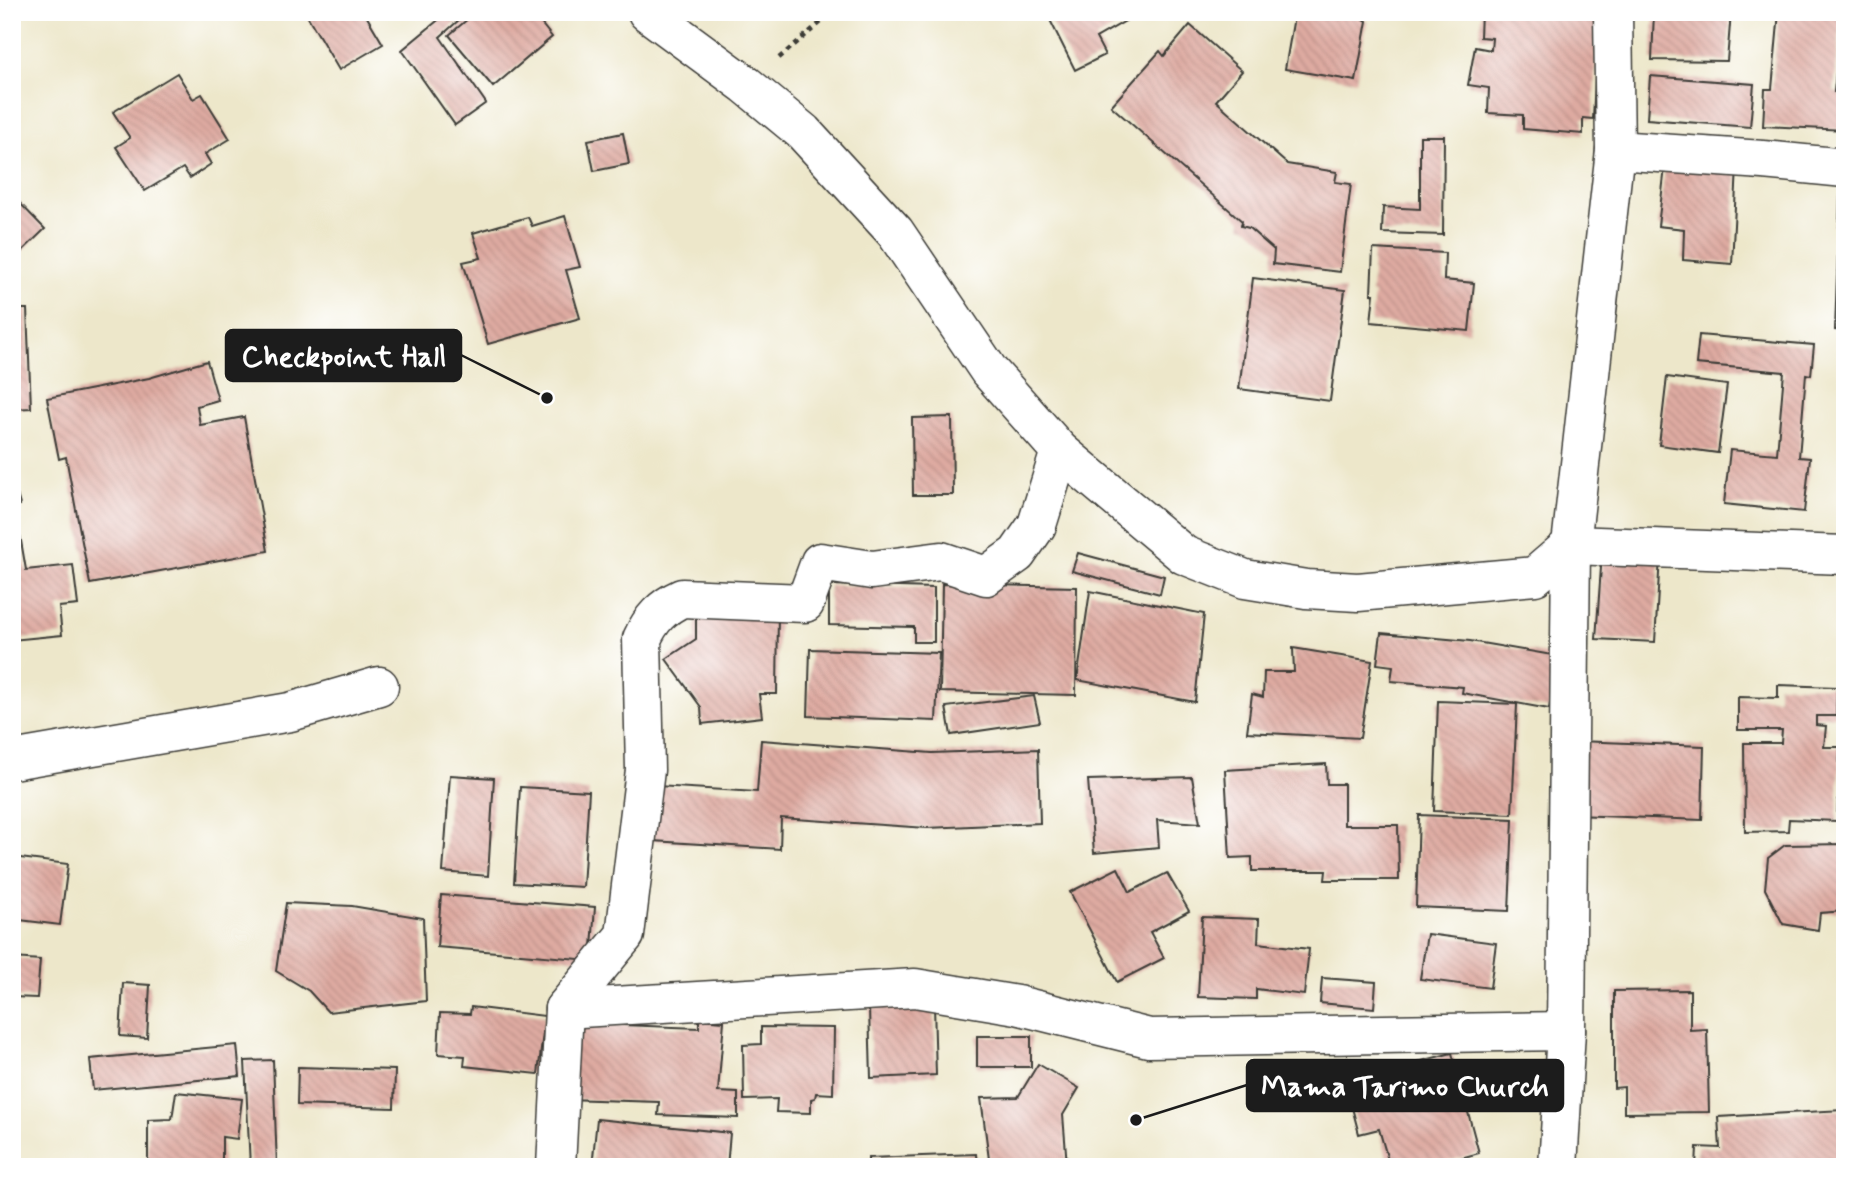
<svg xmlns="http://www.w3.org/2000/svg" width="1857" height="1179" viewBox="0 0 1857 1179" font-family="Mynerve,sans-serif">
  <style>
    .building { fill: url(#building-back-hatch) }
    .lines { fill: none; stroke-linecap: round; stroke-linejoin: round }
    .minor-casing { stroke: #3b3a36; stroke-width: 41 }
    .path { stroke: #3b3a36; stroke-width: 4.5; stroke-dasharray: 5 5; stroke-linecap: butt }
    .minor { stroke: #fff; stroke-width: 38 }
    .leader { fill: none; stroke: #1c1c1c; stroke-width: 2.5 }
    .callout-dot { fill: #1c1c1c; stroke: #fff; stroke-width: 2.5 }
    .callout { fill: #1c1c1c; stroke: #1c1c1c; stroke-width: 2.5 }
    .callout-label { font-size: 30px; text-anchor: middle; font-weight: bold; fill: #fff }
  </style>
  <defs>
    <pattern id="building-back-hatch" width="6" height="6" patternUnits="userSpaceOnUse" patternTransform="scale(1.75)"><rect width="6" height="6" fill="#deaaa1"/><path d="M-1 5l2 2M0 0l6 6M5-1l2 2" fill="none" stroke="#be928a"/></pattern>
  </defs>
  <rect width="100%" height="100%" fill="#fff"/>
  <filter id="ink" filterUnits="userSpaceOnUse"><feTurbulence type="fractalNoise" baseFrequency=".0143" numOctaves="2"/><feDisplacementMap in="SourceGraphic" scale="14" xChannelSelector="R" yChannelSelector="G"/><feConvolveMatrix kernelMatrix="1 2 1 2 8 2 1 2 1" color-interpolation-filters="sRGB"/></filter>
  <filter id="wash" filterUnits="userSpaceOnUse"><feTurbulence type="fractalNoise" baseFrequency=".00686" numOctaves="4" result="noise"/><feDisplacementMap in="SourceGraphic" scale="28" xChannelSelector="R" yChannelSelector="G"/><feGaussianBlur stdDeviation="1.57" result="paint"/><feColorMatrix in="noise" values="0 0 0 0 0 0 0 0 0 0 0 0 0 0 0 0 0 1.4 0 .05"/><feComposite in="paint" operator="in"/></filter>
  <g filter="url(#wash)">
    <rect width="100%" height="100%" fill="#ede7ca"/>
    <g id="blocks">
      <!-- building -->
      <g class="building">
        <path d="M305,12H364L383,44L339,70Z"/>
        <path d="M448,12H452L459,20L440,37L486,103L455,125L402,50Z"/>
        <path d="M476,12H532L552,37L493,87L449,35Z"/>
        <path d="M1065,12H1141L1096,38L1105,55L1075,70L1050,20Z"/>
        <path d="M1287,12H1353L1367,21L1356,81L1285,69L1294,17Z"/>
        <path d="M1481,12H1580V15L1598,16L1593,119L1583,118V134L1523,129V115L1488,113L1489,88L1468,85L1475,47L1491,50L1492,38L1480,37Z"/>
        <path d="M1654,12H1731L1727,61L1652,60Z"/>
        <path d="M1779,12H1842L1834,92L1845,93V130L1763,126L1765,89H1772Z"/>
        <path d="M1190,25L1242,71L1216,101L1287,164L1337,172L1335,182L1351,184L1340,272L1273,264L1274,250L1249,228L1241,226L1242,221L1111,106L1160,51L1164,56Z"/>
        <path d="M177,73L193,99L202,94L230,139L205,154L211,164L190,178L183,168L145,191L116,147L130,138L113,112Z"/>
        <path d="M1650,76L1754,84L1750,127L1647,119Z"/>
        <path d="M623,133L629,164L594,171L588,140Z"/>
        <path d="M1420,136H1444L1443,235L1382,233L1383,207L1420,209Z"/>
        <path d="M1666,159L1737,167L1732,264L1683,260L1684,229L1658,226Z"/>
        <path d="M1840,194H1845V331L1835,330Z"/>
        <path d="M12,195L45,229L14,259L12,257Z"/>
        <path d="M565,216L580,267L566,270L580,318L488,344L463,262L481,258L473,233L528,217L532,226Z"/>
        <path d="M1373,249L1445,253L1444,280L1474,283L1469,331L1371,322L1374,294H1371Z"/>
        <path d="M1253,278L1345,290L1330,401L1239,389Z"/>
        <path d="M12,309H27L31,408L12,409Z"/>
        <path d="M1699,335L1814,345L1811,375L1806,374L1799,457L1810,458L1804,512L1724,504L1730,450L1777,454L1784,372L1696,364Z"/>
        <path d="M207,361L218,400L197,406L200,425L244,417L268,551L90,584L66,457L59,459L47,398L149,378Z"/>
        <path d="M1667,377L1727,385L1718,453L1659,445Z"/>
        <path d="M952,417L953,495H913L912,418Z"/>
        <path d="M12,477L20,505L15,506L26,570L73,565L78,605L59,607L62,635L12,640Z"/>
        <path d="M1078,553L1164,576L1160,594L1072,571Z"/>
        <path d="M1602,553L1660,556L1655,642L1596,639Z"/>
        <path d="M942,584L1077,587L1076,695L940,692Z"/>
        <path d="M829,585L934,588V642H914V627L829,625Z"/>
        <path d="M1090,591L1204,614L1195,702L1077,680Z"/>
        <path d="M696,611H778L777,694H759L762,717L702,724L701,707L666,659L696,639Z"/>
        <path d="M1381,633L1470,641L1558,656L1549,709L1462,693L1463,687L1391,681L1393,666L1377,664Z"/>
        <path d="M1293,648L1372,661L1360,738L1247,732L1252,694L1263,697L1264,672H1294Z"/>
        <path d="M810,649L939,653L936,721L808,716Z"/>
        <path d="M1778,685L1837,687L1836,716H1816V725L1826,726L1824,747H1840L1837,821L1789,819L1788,831L1745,832L1744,743H1781L1782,730H1738V697L1778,698Z"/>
        <path d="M1034,696L1040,722L951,735L946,707Z"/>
        <path d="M1438,701L1517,704L1512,814L1434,811Z"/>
        <path d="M761,740L932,753L1038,749L1040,823L927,828L781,818L780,849L653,841L657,786L757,792Z"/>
        <path d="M1577,741L1704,746L1702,820L1575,815Z"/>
        <path d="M1326,764L1327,784H1344V825H1398L1399,880H1325L1326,871H1252V857L1230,858L1225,770Z"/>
        <path d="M450,775L494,778L488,876L443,872Z"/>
        <path d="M1192,777L1200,823L1157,820L1159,847L1094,853L1088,780Z"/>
        <path d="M520,787L589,791L583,887L514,883Z"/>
        <path d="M1419,815L1513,819L1509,911L1416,907Z"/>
        <path d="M1845,844V911L1820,913L1818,930L1783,924L1765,889L1768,858L1785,845Z"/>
        <path d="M12,857L68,864L60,925L12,919Z"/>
        <path d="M1118,868L1130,892L1167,873L1189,911L1150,932L1164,958L1117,982L1070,892Z"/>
        <path d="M441,895L595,907L591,960L437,947Z"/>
        <path d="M286,903L352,906L423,918L426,1001L328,1012L309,991L276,971Z"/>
        <path d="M1202,917L1259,919L1258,943L1309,949L1304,995L1256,989V999L1198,997Z"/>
        <path d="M1427,934L1496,943L1490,988L1420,979Z"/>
        <path d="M14,958L40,960L37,998L12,997Z"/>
        <path d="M1322,978L1376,982L1374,1008L1320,1003Z"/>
        <path d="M123,983L150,985L147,1038L120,1036Z"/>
        <path d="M1690,990V1030L1707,1029L1709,1112L1624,1113V1087L1614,1088V991Z"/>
        <path d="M934,1005L936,1075L871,1078L869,1008Z"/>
        <path d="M471,1007L545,1016L538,1074L464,1066L465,1056L438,1054L440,1013L470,1014Z"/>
        <path d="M699,1019L724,1021L718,1092L738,1093V1118L658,1115L659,1102L566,1099L569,1023L699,1028Z"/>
        <path d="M761,1027L834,1028L833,1094L816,1093L815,1098L811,1099V1113L776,1112L777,1099L744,1100L743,1045L761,1044Z"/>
        <rect x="977" y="1036" width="54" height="31"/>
        <path d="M237,1045L240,1076L93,1090L90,1059Z"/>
        <path d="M1452,1053L1479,1153L1428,1167H1390L1379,1129L1359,1134L1345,1081Z"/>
        <path d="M273,1060L277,1167H250L245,1061Z"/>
        <path d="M1038,1064L1079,1088L1063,1115L1067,1165L990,1167L981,1098L1018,1097Z"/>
        <path d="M298,1067L395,1070L394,1108L297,1105Z"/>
        <path d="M176,1092L242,1099L237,1139L222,1137V1167H148V1120L172,1119Z"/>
        <path d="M1843,1110L1845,1167H1696L1697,1147L1720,1148L1718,1117Z"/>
        <path d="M597,1119L730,1133L727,1167H592Z"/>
        <path d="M976,1154L977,1167H868V1158Z"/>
      </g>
    </g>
  </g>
  <g filter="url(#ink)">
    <use href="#blocks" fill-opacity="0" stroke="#3b3a36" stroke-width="2"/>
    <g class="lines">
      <defs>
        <g id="minor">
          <path d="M647,12L746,85L803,132L895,232L989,371L1060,451L1184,555L1245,579L1306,589L1358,592L1535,576L1571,545L1845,555"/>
          <path d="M1615,150L1763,160L1845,168"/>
          <path d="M12,760L290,712L379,686"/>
          <path d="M564,1009L915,988L1017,1005L1149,1038L1566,1031"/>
          <path d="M556,1167L564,1009L625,935L645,770L642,639C651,619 662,607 682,598L805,603L820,562L872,570L941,561L986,576L1017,554L1037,525L1060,451"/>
          <path d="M1558,1167L1566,1031L1571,545L1615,150L1613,12"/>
        </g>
      </defs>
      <!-- minor casing -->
      <use href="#minor" class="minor-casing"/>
      <!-- path -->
      <path class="path" d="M779,58L833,12"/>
      <!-- minor -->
      <use href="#minor" class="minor"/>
    </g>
  </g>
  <!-- callouts -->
  <path class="leader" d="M547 398L461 355M1136 1120L1247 1085"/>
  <g class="callout-dot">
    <circle cx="547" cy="398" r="7"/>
    <circle cx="1136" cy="1120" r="7"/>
  </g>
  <g class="callout">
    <rect x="226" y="330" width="235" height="51" rx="7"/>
    <rect x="1247" y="1060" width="316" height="51" rx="7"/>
  </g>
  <g class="callout-label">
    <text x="344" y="366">Checkpoint Hall</text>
    <text x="1405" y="1096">Mama Tarimo Church</text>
  </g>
  <!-- margin -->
  <rect width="1857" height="1179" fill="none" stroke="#fff" stroke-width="42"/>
</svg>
